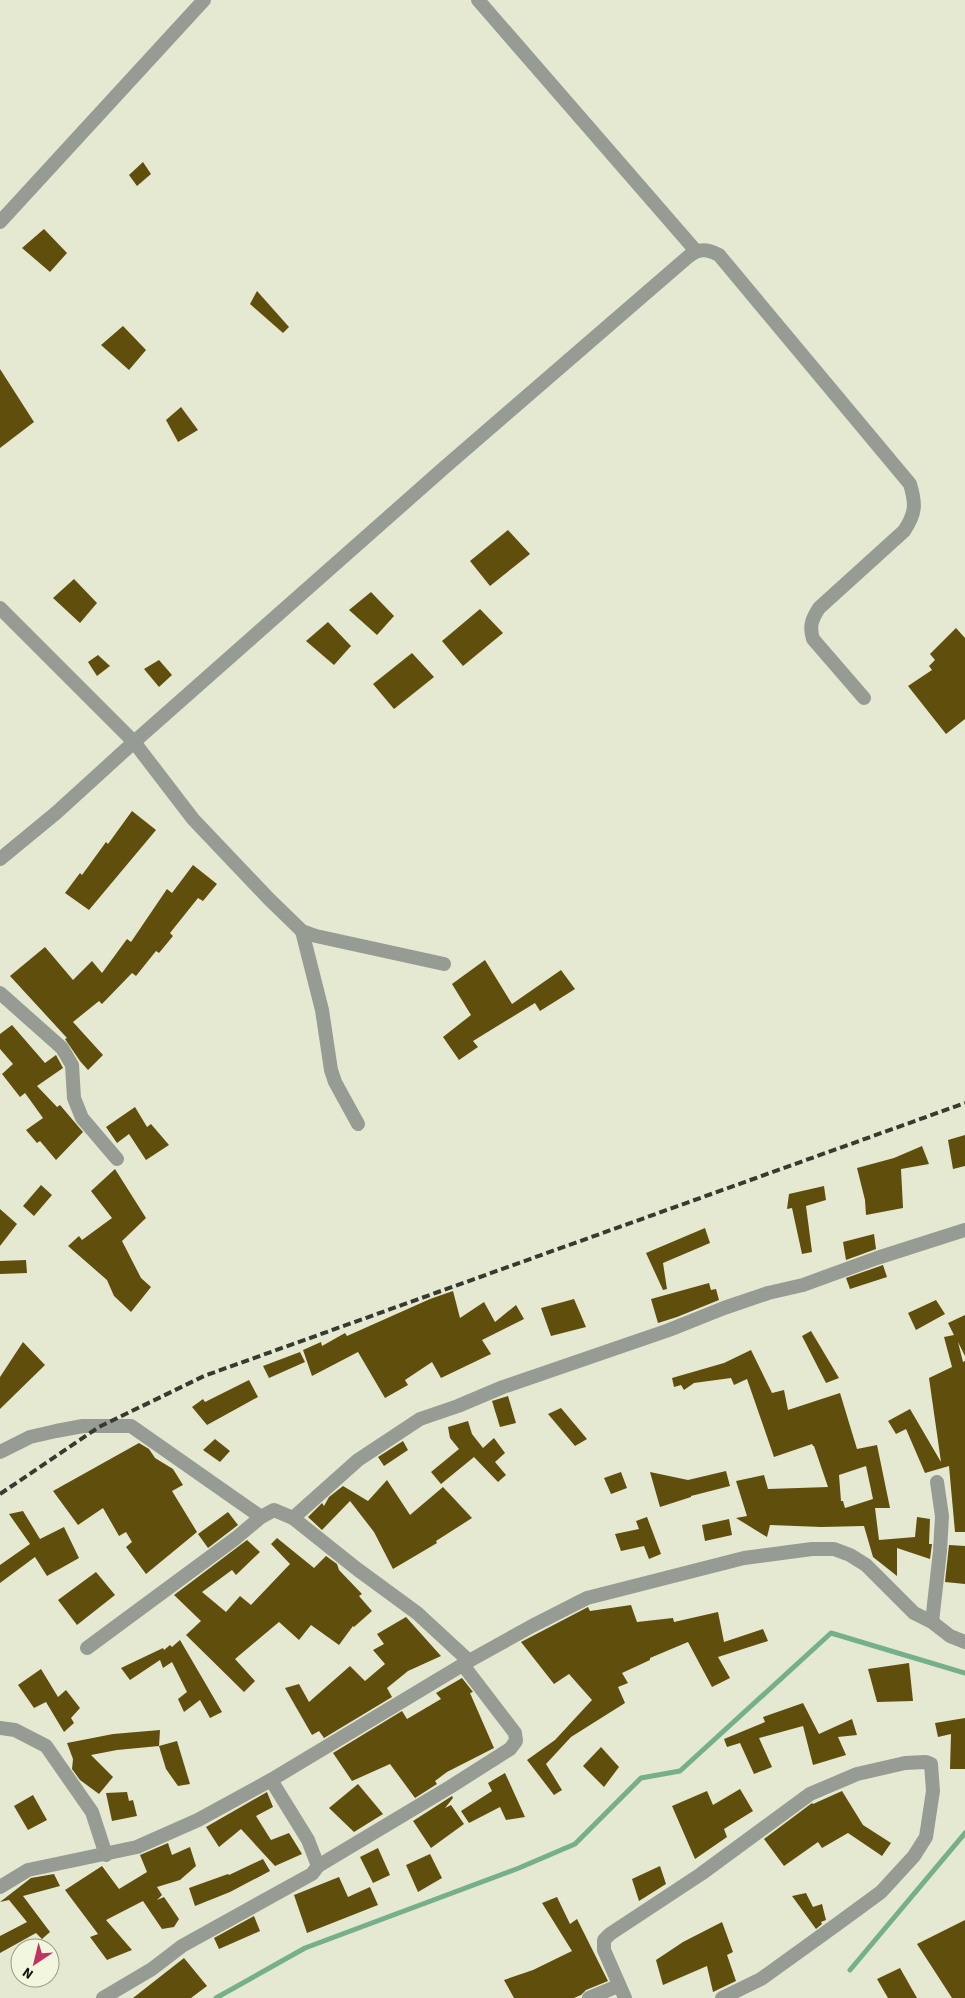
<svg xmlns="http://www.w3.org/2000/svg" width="965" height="1998" viewBox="0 0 965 1998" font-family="'Source Sans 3',sans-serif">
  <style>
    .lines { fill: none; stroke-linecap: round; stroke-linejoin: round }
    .stream { stroke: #75b08b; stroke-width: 5 }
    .building { fill: #604e0c; fill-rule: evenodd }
    .minor { stroke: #969c93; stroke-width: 14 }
    .tertiary { stroke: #969c93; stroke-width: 14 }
    .rail { stroke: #393a2f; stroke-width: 4; stroke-dasharray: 8 4; stroke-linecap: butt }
  </style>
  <rect width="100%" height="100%" fill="#e6e9d1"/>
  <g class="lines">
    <!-- stream -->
    <g class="stream">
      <path d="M850,1970L965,1833"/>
      <path d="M216,1998L305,1948L519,1868L575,1844L641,1778L680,1771L831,1633L965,1673"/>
    </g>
  </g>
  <!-- building -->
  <g class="building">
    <path d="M143,162L151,174L137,186L129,175Z"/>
    <path d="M44,229L67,253L50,272L22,248Z"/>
    <path d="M257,291L289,327L283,333L250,304Z"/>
    <path d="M123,326L146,350L129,370L101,345Z"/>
    <path d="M0,369L34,422L0,448Z"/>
    <path d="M181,407L198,430L178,442L166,420Z"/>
    <path d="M508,530L530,554L490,586L470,561Z"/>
    <path d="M74,579L97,603L80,623L53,598Z"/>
    <path d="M371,592L394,616L377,635L349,610Z"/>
    <path d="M480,609L503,633L463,666L442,641Z"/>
    <path d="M328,622L351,646L334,665L306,641Z"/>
    <path d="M956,628L965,638V719L946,734L908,686L932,670L929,666L935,660L930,654Z"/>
    <path d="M412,653L434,677L394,709L373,684Z"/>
    <path d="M98,655L110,666L97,676L88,662Z"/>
    <path d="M159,660L172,675L159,687L144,669Z"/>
    <path d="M132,811L156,830L89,910L65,893L80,873L82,875L106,842L108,844Z"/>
    <path d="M193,865L217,884L203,901L198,898L170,933L173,936L159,953L156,951L136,976L132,973L102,1004L99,1001L73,1022L103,1055L88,1070L80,1061L65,1039L67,1038L10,976L45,947L73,980L92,961L102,973L127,939L131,942L167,889L172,893Z"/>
    <path d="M485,960L512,1004L561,970L575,989L540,1011L535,1003L473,1041L478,1047L459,1060L443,1037L471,1015L452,984Z"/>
    <path d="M12,1025L45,1063L56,1055L63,1068L37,1086L57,1107L60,1105L83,1132L56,1160L40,1141L37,1143L26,1130L43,1118L25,1093L20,1097L2,1074L13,1064L0,1049V1034Z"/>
    <path d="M135,1107L147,1127L151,1124L169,1145L146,1160L129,1134L117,1143L106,1127Z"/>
    <path d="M965,1135V1166L953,1169L948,1140Z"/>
    <path d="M922,1146L929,1164L901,1169L903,1208L866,1215L865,1200L857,1168L894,1158Z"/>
    <path d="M115,1169L146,1218L122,1241L141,1278L151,1287L131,1312L114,1296L107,1280L68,1246L79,1236L82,1240L112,1218L91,1191Z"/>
    <path d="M41,1185L52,1195L34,1216L23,1206Z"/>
    <path d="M824,1186L826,1200L806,1206L812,1252L802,1254L792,1208L787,1209L789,1194Z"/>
    <path d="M0,1209L17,1224L0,1246Z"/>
    <path d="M705,1228L710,1243L663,1263L667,1289L663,1290L646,1253Z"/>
    <path d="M874,1234L876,1249L846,1260L843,1242Z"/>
    <path d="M26,1260L27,1273L0,1274V1261Z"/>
    <path d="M883,1265L887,1277L850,1289L846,1278Z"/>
    <path d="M709,1283L711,1290L716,1289L719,1300L677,1317L658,1323L651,1299Z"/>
    <path d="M453,1291L460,1318L484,1302L495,1322L516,1305L524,1319L482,1340L491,1354L441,1378L432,1362L405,1380L408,1385L385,1398L358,1352L312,1376L303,1350L321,1342L322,1346L345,1333L347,1336L430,1299Z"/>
    <path d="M574,1299L586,1327L551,1336L541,1308Z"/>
    <path d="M936,1300L945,1314L916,1330L908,1313Z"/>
    <path d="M965,1315V1356L958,1342L963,1362L965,1361V1532H955L949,1466L925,1473L906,1429L896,1434L888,1421L910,1409L941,1462L929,1378L952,1367L944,1337L954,1335L948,1323Z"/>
    <path d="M811,1331L839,1378L826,1383L802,1336Z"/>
    <path d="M23,1342L45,1365L0,1409V1377Z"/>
    <path d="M751,1350L772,1393L784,1390L788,1410L840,1393L857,1449L877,1445L890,1508H875L879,1540L915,1537L917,1517L930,1519L929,1544H932L930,1559L897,1548V1576L873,1557L864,1526L821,1527L770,1525L767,1537L736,1518L747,1516L736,1481L764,1475L768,1489L828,1487L814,1446H813L812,1444L774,1457L747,1379L734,1385L731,1378L694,1383L684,1390L681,1385L674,1387L672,1378L724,1363ZM866,1466L873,1499L845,1508L843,1501H841L839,1475Z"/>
    <path d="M300,1352L305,1362L269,1378L263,1366Z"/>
    <path d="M249,1380L258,1397L207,1425L192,1407L203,1399L205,1402Z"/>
    <path d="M508,1396L516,1423L500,1427L492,1401Z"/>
    <path d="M561,1408L587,1439L575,1446L548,1414Z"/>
    <path d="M468,1421L472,1434L483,1448L494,1438L505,1453L495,1462L506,1475L498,1482L474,1457L441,1484L431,1472L459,1449L450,1438L448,1427Z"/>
    <path d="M215,1439L230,1451L220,1462L203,1450Z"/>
    <path d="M403,1441L408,1450L384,1466L378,1457Z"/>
    <path d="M139,1443L149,1449L155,1458L173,1469L183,1485L172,1491L197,1532L146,1574L126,1547L132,1542L126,1532L119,1536L103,1508L78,1525L53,1491Z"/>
    <path d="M726,1471L730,1486L691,1496V1497L660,1507L650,1472L688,1480Z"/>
    <path d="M621,1472L627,1488L611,1494L604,1478Z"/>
    <path d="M387,1480L410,1515L443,1487L472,1518L436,1541L437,1543L393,1569L374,1532L350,1501L322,1530L308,1517L322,1503L324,1506L329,1497L343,1486L368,1501Z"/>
    <path d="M23,1511L40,1539L64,1527L79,1558L47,1576L35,1557L0,1583V1565L30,1544L9,1514Z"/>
    <path d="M228,1512L238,1525L208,1548L198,1534Z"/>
    <path d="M647,1517L661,1554L649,1559L644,1546L621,1551L615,1534L639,1529L636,1521Z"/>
    <path d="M729,1519L732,1535L705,1541L702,1525Z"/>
    <path d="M277,1538L314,1568L326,1556L337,1564L339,1570L362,1594L359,1596L372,1611L354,1627L353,1626L339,1645L311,1625L299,1640L279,1622L235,1659L255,1681L244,1692L186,1635L201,1621L174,1595L247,1540L260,1552L236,1575L232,1570L202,1592L226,1612L240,1596L251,1605L290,1564L271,1544Z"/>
    <path d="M949,1545L965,1546V1584L945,1582Z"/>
    <path d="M96,1572L115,1595L77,1625L58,1600Z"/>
    <path d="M631,1605L637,1622L673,1618L674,1622L718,1612L724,1642L763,1629L768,1641L718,1657L730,1678L712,1687L688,1642L650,1658V1660L622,1673L628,1683L618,1687L625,1703L571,1737L546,1764L562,1790L554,1795L527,1760L555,1740L592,1700L569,1674L554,1684L521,1642L588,1607L590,1611Z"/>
    <path d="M406,1617L441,1656L408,1671L387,1688L392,1697L324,1738L319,1731L312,1735L285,1688L299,1684L309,1702L350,1666L365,1681L385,1664L373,1650L384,1644L377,1634Z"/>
    <path d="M180,1640L204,1681L222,1712L210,1718L200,1700L184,1712L178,1699L187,1692L172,1662L163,1668L160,1660L130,1680L121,1668L163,1648L164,1650L170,1645L172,1647Z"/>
    <path d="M909,1663L913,1701L877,1702L868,1669Z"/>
    <path d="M41,1669L58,1697L66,1690L80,1708L71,1718L74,1723L64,1732L46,1702L34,1708L18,1685Z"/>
    <path d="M462,1678L473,1692L470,1693L494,1748L447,1772L435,1781L437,1784L415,1798L390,1764L352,1781L333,1753L402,1711L407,1719L441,1699L436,1693Z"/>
    <path d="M803,1703L819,1734L852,1719L857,1735L838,1737L846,1755L813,1765L803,1726L759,1738L772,1767L754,1774L740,1743L727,1747L724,1739L765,1722L763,1717Z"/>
    <path d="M965,1718V1769H950L951,1734L938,1737L935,1723Z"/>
    <path d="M160,1730L159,1746L117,1750L91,1755L113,1777L99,1794L80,1780L72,1769L73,1759L67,1743L113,1734Z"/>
    <path d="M177,1741L190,1784L178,1786L166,1769L159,1746Z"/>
    <path d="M601,1747L619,1767L604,1787L583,1766Z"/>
    <path d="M505,1773L525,1817L506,1820L500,1807L469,1823L461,1811L492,1791L488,1783Z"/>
    <path d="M358,1784L383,1814L354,1832L329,1808Z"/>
    <path d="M740,1789L753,1811L724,1829L727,1837L695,1859L672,1806L707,1791L713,1805Z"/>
    <path d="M842,1791L863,1825L891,1843L882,1856L848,1833L822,1848L818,1842L784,1866L764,1839L812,1803L813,1804Z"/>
    <path d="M127,1792L129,1801L133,1800L137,1816L112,1821L106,1793Z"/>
    <path d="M267,1792L273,1807L256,1816L271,1840L289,1833L302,1854L275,1866L241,1829L219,1847L206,1827Z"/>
    <path d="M33,1795L47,1820L28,1830L14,1806Z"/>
    <path d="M452,1796L453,1798L445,1808L451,1805L464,1824L431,1848L413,1821Z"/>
    <path d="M168,1843L172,1855L190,1847L196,1866L180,1880L157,1887L162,1895L157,1900L164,1897L179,1919L174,1927L162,1929L143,1901L106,1920L132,1950L107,1960L90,1937L98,1934L65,1890L102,1866L119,1889L147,1872L140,1855Z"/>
    <path d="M378,1848L390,1875L373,1883L360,1857Z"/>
    <path d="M430,1854L442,1878L418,1892L406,1865Z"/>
    <path d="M263,1859L270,1871L230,1892L195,1906L189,1888L228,1874L229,1875Z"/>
    <path d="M660,1866L666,1884L639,1901L632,1879Z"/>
    <path d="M54,1874L60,1886L23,1896L50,1932L42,1939L36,1933L0,1953V1936L27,1922L9,1900L0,1902L31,1878Z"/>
    <path d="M339,1877L348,1897L370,1887L378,1905L307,1933L294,1895Z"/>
    <path d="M806,1893L813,1907L822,1904L826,1920L821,1922L822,1924L816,1929L792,1896Z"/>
    <path d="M557,1897L570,1924L577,1919L608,1981L586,1990L581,1995L574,1998H514L504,1980L533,1970L572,1951L542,1903Z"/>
    <path d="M254,1916L260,1931L219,1949L214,1938Z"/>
    <path d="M965,1920V1998H952L917,1944Z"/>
    <path d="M722,1922L733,1952L727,1955L736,1981L713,1992L707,1966L663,1985L656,1960L683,1942Z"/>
    <path d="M184,1958L207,1986L191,1998H133Z"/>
    <path d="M900,1968L917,1998H888L877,1979Z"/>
  </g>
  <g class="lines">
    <!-- minor -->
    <g class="minor">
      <path d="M478,0L696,251"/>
      <path d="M0,608L134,742L445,467L689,256C700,248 707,249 719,255L910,484C916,504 916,513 904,531L819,608C812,619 809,626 813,639L864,698"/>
      <path d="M0,859L56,813L134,742L193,819L269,899L302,931L316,936L444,964"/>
      <path d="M302,931L322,1010L331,1070L335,1082L358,1124"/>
      <path d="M0,993L62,1048L72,1065L74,1098L82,1118L117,1159"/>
      <path d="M0,1452L30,1437L56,1431L83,1426H131L261,1517"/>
      <path d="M293,1518L358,1460L420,1419L458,1406L503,1387L669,1330L724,1308L768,1293L803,1285L877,1258L965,1230"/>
      <path d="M932,1622L940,1551L942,1516L937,1482"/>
      <path d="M87,1648L236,1538L261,1517L274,1510L293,1518L357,1569L417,1613L469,1661"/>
      <path d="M0,1728L15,1730L46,1746L92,1812L106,1855"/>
      <path d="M318,1866L450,1787L510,1749L516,1741L515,1733L463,1665"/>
      <path d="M0,1887L28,1870L137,1847L198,1820L271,1780L469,1661L532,1626L587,1598L744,1558L812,1549H834L850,1555L866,1565L914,1613L932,1622L950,1636L965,1642"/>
      <path d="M103,1998L152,1969L182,1946L312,1874L318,1866L308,1840L271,1780"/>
      <path d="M589,1998L618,1986"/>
      <path d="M625,1998L604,1950V1940L610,1934L701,1874L810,1794L857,1774L905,1763L926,1762L931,1764L933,1791L926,1837L914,1856L881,1892L836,1925L761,1979L722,1998"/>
    </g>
    <!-- tertiary -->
    <path class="tertiary" d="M0,222L204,0"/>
    <!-- rail -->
    <path class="rail" d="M0,1494L99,1427L204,1376L965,1103"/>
  </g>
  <!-- north arrow -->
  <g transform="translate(35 1963) rotate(215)"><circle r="24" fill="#f3f6de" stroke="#989a89"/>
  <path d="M0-4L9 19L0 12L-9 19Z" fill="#c0325f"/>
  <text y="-8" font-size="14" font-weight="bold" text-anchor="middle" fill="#101109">N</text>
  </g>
</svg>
